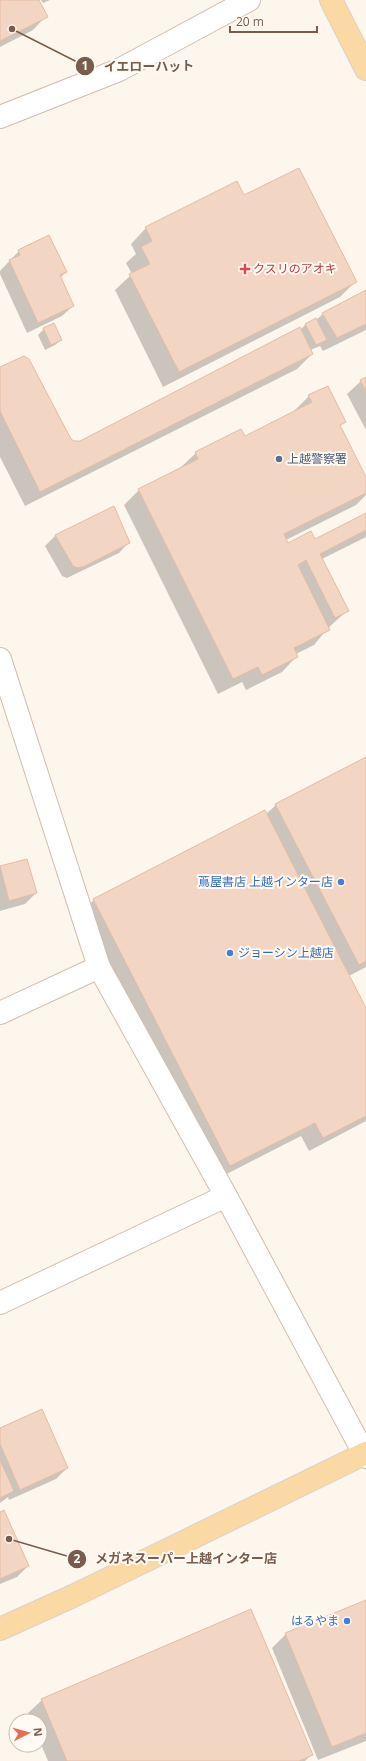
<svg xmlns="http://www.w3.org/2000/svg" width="366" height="1761" viewBox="0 0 366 1761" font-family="'Open Sans','Noto Sans JP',sans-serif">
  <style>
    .shadow { fill: #0003 }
    .building { fill: #f3d5c3; stroke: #e6bba3 }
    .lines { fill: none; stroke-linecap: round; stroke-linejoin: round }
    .minor-casing { stroke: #d1beb0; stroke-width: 24 }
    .major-casing { stroke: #dad1cd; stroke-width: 24 }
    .minor { stroke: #fff; stroke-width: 22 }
    .major { stroke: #fbd9a5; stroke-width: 22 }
    .health-dot { fill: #e0444e; stroke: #fffaf3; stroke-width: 1.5 }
    .service-dot { fill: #5c6f8a; stroke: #fffaf3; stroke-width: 1.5 }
    .shop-dot { fill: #3f7fe0; stroke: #fffaf3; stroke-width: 1.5 }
    .labels { text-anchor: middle; stroke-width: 4; stroke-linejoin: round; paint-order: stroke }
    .health-label { font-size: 12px; fill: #be3a42; stroke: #fffaf3; text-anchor: start }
    .service-label { font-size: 12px; fill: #4e5e75; stroke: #fffaf3; text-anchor: start }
    .shop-label { font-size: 12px; fill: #366cbe; stroke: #fffaf3; text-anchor: end }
    .leader { fill: none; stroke: #7a5c4d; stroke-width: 1.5 }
    .callout-dot { fill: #7a5c4d; stroke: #fffaf3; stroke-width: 1.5 }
    .mark-label { font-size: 12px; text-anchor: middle; font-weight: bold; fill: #fff }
    .callout-label { font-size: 13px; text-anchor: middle; font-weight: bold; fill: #7a5c4d; stroke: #fffaf3; stroke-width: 4; stroke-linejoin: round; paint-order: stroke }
  </style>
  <rect width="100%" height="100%" fill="#fdf6ec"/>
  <!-- shadow -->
  <g class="shadow">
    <path d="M0,0H38L46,16L33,30L0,47Z"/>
    <path d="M41,0H50L43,3Z"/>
    <path d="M243,197L355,282L340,297L163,387L115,290L132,274L126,263L136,254L131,244L146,228Z"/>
    <path d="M19,251L66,272L60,278L73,306L62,316L27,333L0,274V271Z"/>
    <path d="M366,291V330L323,351L320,346L310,350L312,354L297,369L25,506L0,457V369L70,439L74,442H80L300,330L306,324L316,320L323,314Z"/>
    <path d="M44,329L61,340L55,345L45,350L38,335Z"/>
    <path d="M366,378V430L347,394L361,381Z"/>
    <path d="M309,396L345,421L340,426L366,479V495L356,505L286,540L288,544L314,540L366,514V537L322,559L347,611L328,628L314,645L296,654L297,656L282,672L246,690L242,682L218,694L124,505L139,490L180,468L196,453L244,438L294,412V411Z"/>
    <path d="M56,535L129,542L119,553L67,578L62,576L45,546Z"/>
    <path d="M366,758V967L349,976L366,1010V1121L309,1151L301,1136L217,1179L80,913L94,900L266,814L276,805Z"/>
    <path d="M27,860L36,893L25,904L0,911V867Z"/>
    <path d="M0,1429L67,1468L56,1479L9,1500L8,1497L0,1503Z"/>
    <path d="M0,1513L28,1566L17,1577L0,1584Z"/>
    <path d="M366,1601V1741L318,1760L272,1648L286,1634Z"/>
    <path d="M42,1700L311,1755L305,1761H48L40,1742V1721H31L28,1713Z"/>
  </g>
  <!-- building -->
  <g class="building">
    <path d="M0,0H39L48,17L0,41Z"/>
    <path d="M299,168L357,282L179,372L129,274L150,264L141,247L152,241L145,227L237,181L244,195Z"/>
    <path d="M49,235L67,272L60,275L74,306L38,323L9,260L20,255L18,250Z"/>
    <path d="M366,290V324L337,338L322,313Z"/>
    <path d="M316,318L327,340L316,345L305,324Z"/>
    <path d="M54,323L62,340L51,345L43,328Z"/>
    <path d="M300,327L313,354L40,492L0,411V367L24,356L29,359L71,439L74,441H80Z"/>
    <path d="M366,377V391L360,380Z"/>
    <path d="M328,386L346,422L340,425L366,477V493L284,534L288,543L311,531L315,539L366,513V530L320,554L349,611L335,618L306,560L298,565L330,630L294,648L298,657L262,675L258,667L233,679L138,489L198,459L195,452L241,429L245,436L312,402L308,395Z"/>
    <path d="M114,506L130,543L85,566L78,568L73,566L55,535Z"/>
    <path d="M366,757V961L359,965L275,804Z"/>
    <path d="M265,810L366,1008V1116L323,1138L315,1123L230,1166L93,899Z"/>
    <path d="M27,859L37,893L9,901L0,866Z"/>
    <path d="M42,1409L68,1468L20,1490L0,1444V1428Z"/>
    <path d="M0,1460L14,1491L0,1498Z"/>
    <path d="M4,1510L29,1566L0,1579V1512Z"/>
    <path d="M366,1600V1733L332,1747L285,1633Z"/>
    <path d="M251,1609L313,1755L299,1761H67L41,1699Z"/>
  </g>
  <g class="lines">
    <defs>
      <g id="minor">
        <path d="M0,117L119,70L249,0"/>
        <path d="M0,659L99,967L226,1196L366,1457"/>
        <path d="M0,1013L99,967"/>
        <path d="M0,1303L226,1196"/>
      </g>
      <g id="major">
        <path d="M331,0L366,69"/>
        <path d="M0,1629L73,1596L366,1453"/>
      </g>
    </defs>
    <!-- minor casing -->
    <use href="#minor" class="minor-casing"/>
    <!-- major casing -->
    <use href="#major" class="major-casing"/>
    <!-- minor -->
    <use href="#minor" class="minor"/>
    <!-- major -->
    <use href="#major" class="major"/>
  </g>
  <!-- markers -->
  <path class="health-dot" d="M243 263h4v4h4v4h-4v4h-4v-4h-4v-4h4z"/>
  <circle class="service-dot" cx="279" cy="459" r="4"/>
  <g class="shop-dot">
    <circle cx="341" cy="882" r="4"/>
    <circle cx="230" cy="953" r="4"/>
    <circle cx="347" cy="1621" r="4"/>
  </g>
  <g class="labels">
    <!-- health labels -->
    <g class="health-label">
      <text x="253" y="273">クスリのアオキ</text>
    </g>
    <!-- service labels -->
    <g class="service-label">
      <text x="287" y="463">上越警察署</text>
    </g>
    <!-- shop labels -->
    <g class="shop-label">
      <text x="333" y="886">蔦屋書店 上越インター店</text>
      <text x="238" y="957" text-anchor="start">ジョーシン上越店</text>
      <text x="339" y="1625">はるやま</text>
    </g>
  </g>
  <!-- callouts -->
  <path class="leader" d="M12 29L85 66M9 1539L77 1559"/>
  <g class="callout-dot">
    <circle cx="12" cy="29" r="4"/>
    <circle cx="9" cy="1539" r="4"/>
    <circle cx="85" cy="66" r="10"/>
    <circle cx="77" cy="1559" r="10"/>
  </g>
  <g class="mark-label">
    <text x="85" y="70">1</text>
    <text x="77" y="1563">2</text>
  </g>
  <g class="callout-label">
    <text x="149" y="71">イエローハット</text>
    <text x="186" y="1563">メガネスーパー上越インター店</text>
  </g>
  <!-- north arrow -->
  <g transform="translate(28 1733) rotate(84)"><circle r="19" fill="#fffaf3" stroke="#cabbb1"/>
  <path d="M0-3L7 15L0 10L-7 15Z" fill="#e76f51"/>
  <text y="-6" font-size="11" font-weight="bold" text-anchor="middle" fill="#7a5c4d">N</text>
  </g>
  <!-- scale -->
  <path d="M230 26v6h87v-6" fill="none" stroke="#7a5c4d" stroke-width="2"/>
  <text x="236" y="26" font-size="12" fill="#7a5c4d" stroke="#fffaf3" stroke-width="3" paint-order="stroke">20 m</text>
</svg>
